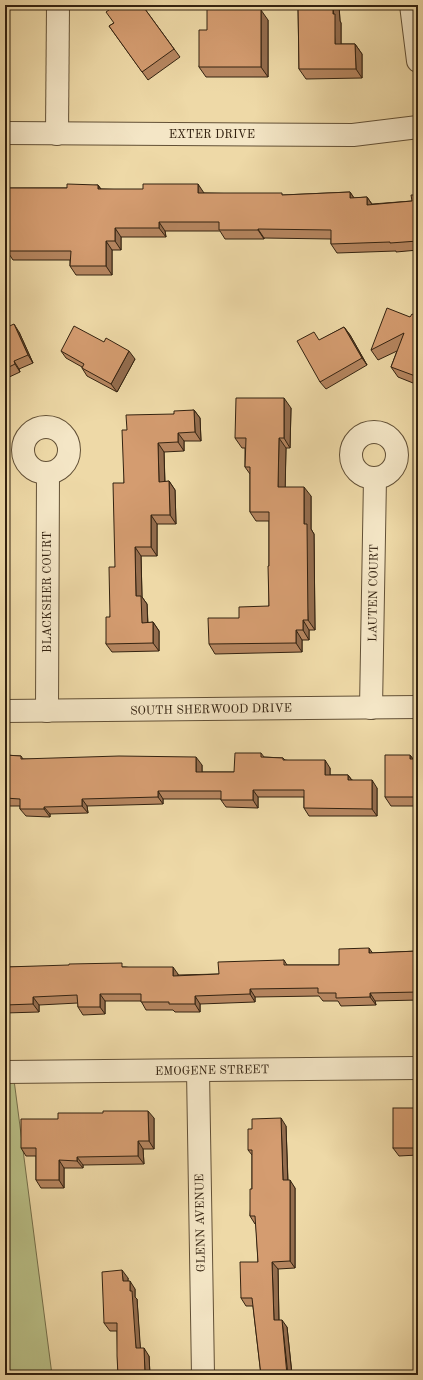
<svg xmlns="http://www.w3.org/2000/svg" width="423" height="1380" viewBox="0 0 423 1380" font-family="'Old Standard TT',serif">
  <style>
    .green { fill: #b9bf87; stroke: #76704c }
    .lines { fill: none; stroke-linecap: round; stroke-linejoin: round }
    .minor-casing { stroke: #625036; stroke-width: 24 }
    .minor { stroke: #f4e6c6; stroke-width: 22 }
    .wall { fill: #b68660; stroke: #332210 }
    .shaded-wall { fill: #946d4e; stroke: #332210 }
    .building { fill: #d49c70; stroke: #332210 }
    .labels { text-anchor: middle; stroke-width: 3; stroke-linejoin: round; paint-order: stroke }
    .street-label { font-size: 12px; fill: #332210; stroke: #f4e6c6 }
  </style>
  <rect width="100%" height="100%" fill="#eed9a7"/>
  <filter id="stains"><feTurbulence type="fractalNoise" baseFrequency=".005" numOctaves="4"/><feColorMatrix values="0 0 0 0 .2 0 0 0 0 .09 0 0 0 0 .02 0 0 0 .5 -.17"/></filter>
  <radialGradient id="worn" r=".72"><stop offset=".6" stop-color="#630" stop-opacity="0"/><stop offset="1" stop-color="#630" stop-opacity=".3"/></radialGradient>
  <!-- green -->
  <path class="green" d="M5,1072H13L52,1375H5Z"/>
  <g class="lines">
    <defs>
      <g id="minor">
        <path d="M411,5L418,61"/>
        <path d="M5,133L353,135L418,127"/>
        <path d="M57,134L58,5"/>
        <circle cx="46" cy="450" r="23"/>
        <circle cx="374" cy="455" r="23"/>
        <path d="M371,708L375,478"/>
        <path d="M5,711L418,707"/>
        <path d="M47,711L48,473"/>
        <path d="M198,1071L203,1375"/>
        <path d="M5,1072L418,1068"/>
      </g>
    </defs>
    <!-- minor casing -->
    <use href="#minor" class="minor-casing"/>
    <!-- minor -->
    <use href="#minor" class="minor"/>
  </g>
  <!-- wall -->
  <g class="wall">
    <path d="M142,5L180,57L148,80L109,26Z"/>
    <path d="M298,5H339L340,21L341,23V44H355L362,54V78L306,79L299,69Z"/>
    <path d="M268,20V77H206L199,67L207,30Z"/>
    <path d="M5,183L9,188H67L98,185L101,189L204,193L283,195L350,192L354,198L367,197L372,204L412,201L418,195V250L396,252V251L337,253L331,244V239L264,238V239H225L220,231H165L166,237H121V250H112V275H76L70,266V260H13L7,251V230H5Z"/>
    <path d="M418,316V385L398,377L391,367L397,351L378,360L371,350L410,317Z"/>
    <path d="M344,327L350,335L367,365L326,389L320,382V340Z"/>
    <path d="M5,328L19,332L33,363L19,369L20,372L5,379Z"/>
    <path d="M61,351L135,359L117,392L87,376L82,368V367L66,358Z"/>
    <path d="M291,408L290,448H286L285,487L311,496V529L314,534L315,630H309V640H302V652L215,654L209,644L239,618L269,606V521H256L250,512V474L245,467V448H242L235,438Z"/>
    <path d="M194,410L200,418L201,441H184V451L164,452L165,482L169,481L175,490L176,524H157V556H141L142,597L147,604L148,623L153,622L159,631V651L112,652L106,644L110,617L124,483L127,430L174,414Z"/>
    <path d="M261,753L264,757L283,758L285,760L330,768V775H348L352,780L377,788V816H309L304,808V797H258V808L226,807L221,800V799H163V804L87,806L88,813L50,814V817L26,816L20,809V806H5V755L21,756L23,759L202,765V772H234Z"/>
    <path d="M410,755L413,759H418V806H391L385,797Z"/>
    <path d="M418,951V1000L375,1001L376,1005L341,1006L338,1001H323L319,996L255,997V1002L200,1004V1012H175L173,1010H146L141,1001H105V1014L83,1015L78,1007V1003L39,1005V1012L5,1013V967H125L178,974V975L219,974L284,960L287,965H339L373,953Z"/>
    <path d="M418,1108V1155L399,1156L393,1148Z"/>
    <path d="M154,1118V1149H143L144,1164L83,1165V1168H64V1188H41L36,1180V1156H26L21,1148L58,1119Z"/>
    <path d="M286,1126L288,1180L295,1188V1268L278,1269L279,1320L287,1327L292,1374H296L297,1375H261L253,1306H246L241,1298L258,1262L256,1224H255L250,1216L252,1189V1155L248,1150Z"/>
    <path d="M128,1278V1281L135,1289V1297L137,1299L140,1348L149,1356L150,1375H118L117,1331H110L104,1323Z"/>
  </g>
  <!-- shaded-wall -->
  <g class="shaded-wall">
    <path d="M333,5H339L340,21L341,23V54L335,44Z"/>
    <path d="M261,10L268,20V77L261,67Z"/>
    <path d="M355,44L362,54V78L356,69Z"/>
    <path d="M5,183L12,192L5,188Z"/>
    <path d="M198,184L204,193V202L198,193Z"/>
    <path d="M98,185L104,194L98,189Z"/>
    <path d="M350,192L356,201L350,198Z"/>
    <path d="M367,197L373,206L367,205Z"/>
    <path d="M159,222L165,231L166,237L159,228Z"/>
    <path d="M115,228L121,237V250L115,241Z"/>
    <path d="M258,229L264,238V239L258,230Z"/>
    <path d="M106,241L112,250V275L106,266Z"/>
    <path d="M14,324L19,332L33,363L28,355Z"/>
    <path d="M344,327L350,335L367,365L362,358Z"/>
    <path d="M129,351L135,359L117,392L111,384Z"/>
    <path d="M14,361L19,369L20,372L15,364Z"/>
    <path d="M284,398L291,408L290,448L284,438Z"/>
    <path d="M194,410L200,418L201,441L195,432Z"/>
    <path d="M178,433L184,441V451L178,442Z"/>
    <path d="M279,438L286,448L285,496L278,487Z"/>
    <path d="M158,443L164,452L165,491L159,482Z"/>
    <path d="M169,481L175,490L176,524L170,515Z"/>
    <path d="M304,487L311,496V529L314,534L315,630L308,620L304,524Z"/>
    <path d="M151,515L157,524V556L151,547Z"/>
    <path d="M135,547L141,556L142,597L147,604L148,631L142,623L136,596Z"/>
    <path d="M303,620L309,630V640L303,630Z"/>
    <path d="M153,622L159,631V651L153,643Z"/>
    <path d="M296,630L302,640V652L296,643Z"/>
    <path d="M410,755L416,763L410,759Z"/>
    <path d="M196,757L202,765V779L196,772Z"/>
    <path d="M325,760L330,768V782L325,775Z"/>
    <path d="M348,775L353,782L348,780Z"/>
    <path d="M372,780L377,788V816L372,809Z"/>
    <path d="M253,790L258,797V808L253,800Z"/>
    <path d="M158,791L163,799V804L158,797Z"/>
    <path d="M82,799L87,806L88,813L82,806Z"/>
    <path d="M44,807L50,814V817L44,809Z"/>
    <path d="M369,948L374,955L369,953Z"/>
    <path d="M173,967L178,974V983L173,976Z"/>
    <path d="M250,989L255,997V1002L250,994Z"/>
    <path d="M370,993L375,1001L376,1005L370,997Z"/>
    <path d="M100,994L105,1001V1014L100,1007Z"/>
    <path d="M195,996L200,1004V1012L195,1004Z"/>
    <path d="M33,997L39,1005V1012L33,1004Z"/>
    <path d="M148,1111L154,1118V1149L149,1141Z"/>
    <path d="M281,1118L286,1126L288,1188L283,1180Z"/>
    <path d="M138,1141L143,1149L144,1164L138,1156Z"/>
    <path d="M77,1157L83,1165V1168L77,1161Z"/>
    <path d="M59,1160L64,1168V1188L59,1180Z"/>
    <path d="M290,1180L295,1188V1268L290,1261Z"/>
    <path d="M272,1262L278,1269L279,1328L274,1320Z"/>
    <path d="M122,1270L128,1278V1289L123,1281Z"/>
    <path d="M130,1281L135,1289V1297L137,1299L141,1356L136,1348L130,1291Z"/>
    <path d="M282,1320L287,1327L292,1375H288Z"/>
    <path d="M144,1348L149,1356L150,1375H146L145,1374Z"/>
  </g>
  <!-- building -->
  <g class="building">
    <path d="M116,5H142L174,49L142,72L109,26L114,23L106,12Z"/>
    <path d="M207,5H257L261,10V67H199V30H207Z"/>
    <path d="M298,5H333V14H335V44H355L356,69H299Z"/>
    <path d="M5,183V188H67V184L98,185V189H143V184H198V193H282V195L350,192V198L367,197V205L412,201L411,195H418V241L390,243V242L331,244V230L258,229V230H219V222H159V228H115V241H106V266H70L71,251H7V221H5Z"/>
    <path d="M387,308L410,317L412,314L418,316V377L391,367L404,333L371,350Z"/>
    <path d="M14,324L28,355L14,361L15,364L5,369V328Z"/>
    <path d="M74,326L104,342L106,338L129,351L111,384L82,368L84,364L61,351Z"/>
    <path d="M344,327L362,358L320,382L297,341L314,332L319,340Z"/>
    <path d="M236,398H284V438H279L278,487H304V524H307L308,620H303V630H296V643L209,644L208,618H239V607L269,606L268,566H269V512H250V467H245L246,438H235Z"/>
    <path d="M194,410L195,432L178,433V442L158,443L159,482L169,481L170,515H151V547H135L136,596H141L142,623L153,622V643L106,644V617H110L109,567H115L113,483H124L122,430H127L126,415L174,414V411Z"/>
    <path d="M235,753H261V757L283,758V760H325V775H348V780H372V809L304,808V790H253V800H221V791H158V797L82,799V806L44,807V809H20V799L5,798V755L21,756V759L119,756L196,757V772H234Z"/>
    <path d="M385,755H410V759H418V797H385Z"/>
    <path d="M369,948V953L418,951V992L370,993V997L336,998V993H318V988L250,989V994L195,996V1004H169V1002H141V994H100V1007H78L77,995L33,997V1004L5,1005V967L69,965V964L122,963V967H173V976L219,974L218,962L284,960V965H339V949Z"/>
    <rect x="393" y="1108" width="25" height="40"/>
    <path d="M103,1111H148L149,1141H138V1156L77,1157V1161L59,1160V1180H36V1148H21V1119H58V1113H103Z"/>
    <path d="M281,1118L283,1180H290V1261L272,1262L274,1320H282L287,1375L296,1374V1375H261L252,1298H241L240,1262H258L255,1216H250V1189H252V1150H248V1129H252V1119Z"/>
    <path d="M122,1270L123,1281H130V1291H132L136,1348H144L145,1374H141V1375H118L117,1356V1323H104L102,1272Z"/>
  </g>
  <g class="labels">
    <!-- street labels -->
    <g class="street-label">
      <text x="212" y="138">EXTER DRIVE</text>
      <text transform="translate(47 592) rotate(-90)" y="4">BLACKSHER COURT</text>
      <text transform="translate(373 593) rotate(-89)" y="4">LAUTEN COURT</text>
      <text transform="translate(211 709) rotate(-1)" y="4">SOUTH SHERWOOD DRIVE</text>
      <text transform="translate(212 1070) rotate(-1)" y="4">EMOGENE STREET</text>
      <text transform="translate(200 1223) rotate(-91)" y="4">GLENN AVENUE</text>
    </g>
  </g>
  <!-- margin -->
  <rect width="423" height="1380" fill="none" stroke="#eed9a7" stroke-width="20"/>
  <rect x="6" y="6" width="411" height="1368" fill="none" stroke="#332210" stroke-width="2"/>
  <rect x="10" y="10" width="403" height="1360" fill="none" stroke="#332210"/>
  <rect width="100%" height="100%" filter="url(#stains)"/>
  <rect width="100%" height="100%" fill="url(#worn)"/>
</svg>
